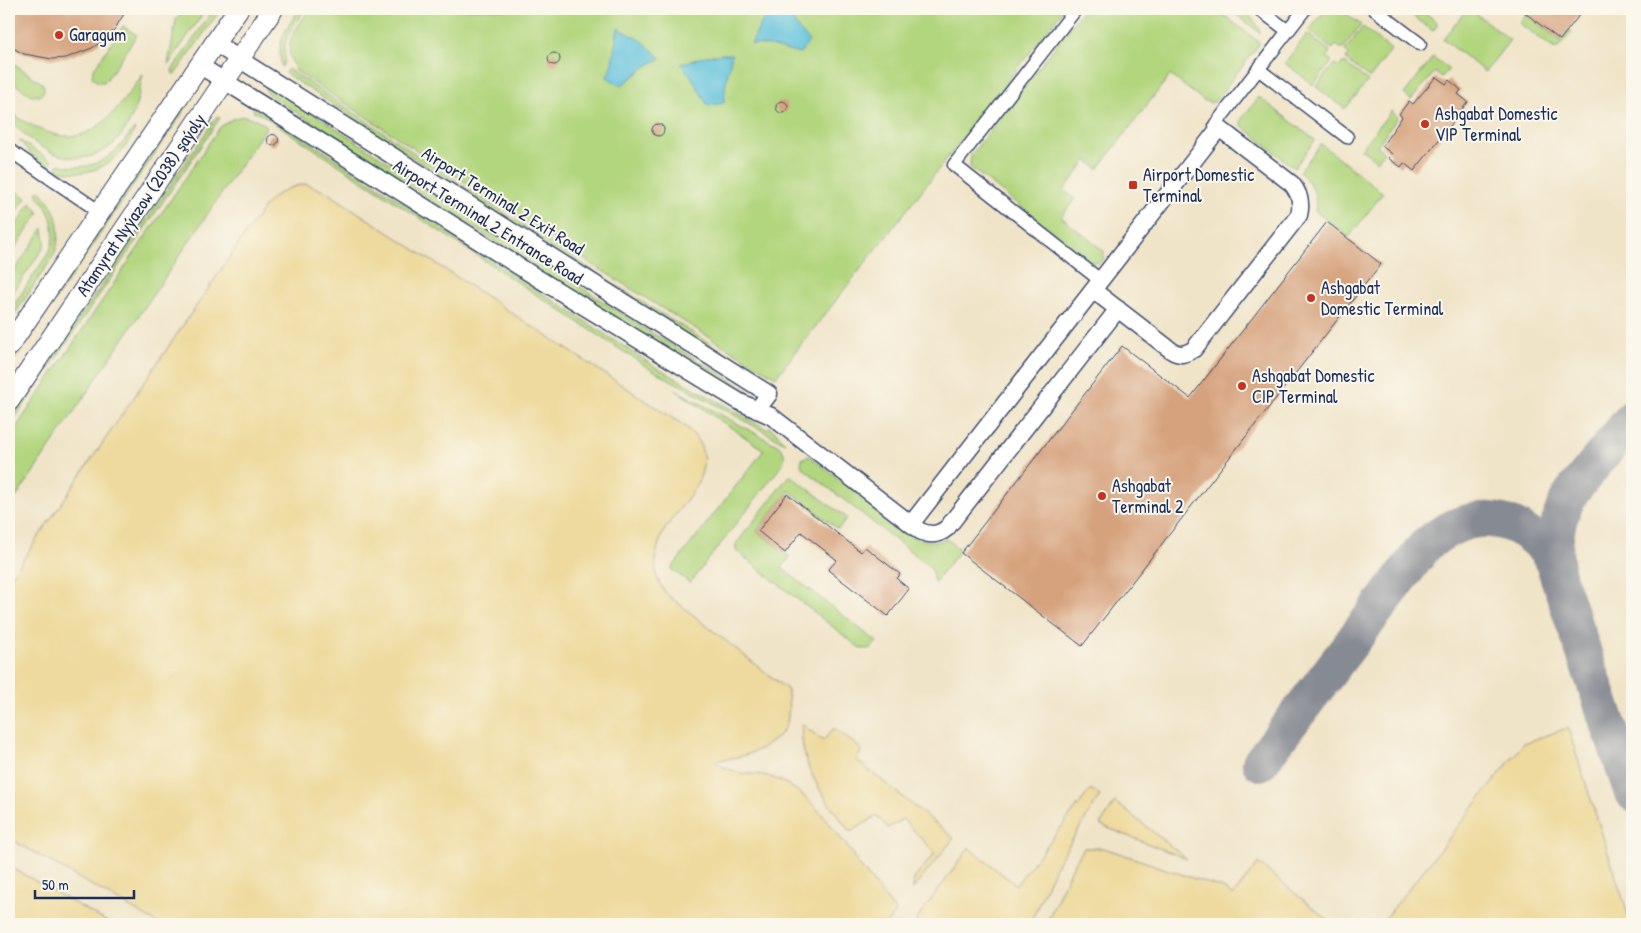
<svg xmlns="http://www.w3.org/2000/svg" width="1641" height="933" viewBox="0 0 1641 933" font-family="'Patrick Hand',sans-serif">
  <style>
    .green { fill: #b2d67e; stroke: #66826e }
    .sand { fill: #eeda9e; stroke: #84847e }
    .water { fill: #5dc1db; stroke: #3c789c }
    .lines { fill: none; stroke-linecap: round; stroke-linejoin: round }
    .taxiway { stroke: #868a93; stroke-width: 36 }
    .building { fill: #d6a27d }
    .minor-casing { stroke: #3b4a6e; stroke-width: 15 }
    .tertiary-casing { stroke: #3b4a6e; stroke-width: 19 }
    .primary-casing { stroke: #3b4a6e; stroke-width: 22 }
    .minor { stroke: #fff; stroke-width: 12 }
    .tertiary { stroke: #fff; stroke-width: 16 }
    .primary { stroke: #fff; stroke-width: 20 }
    .poi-dot { fill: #c8321e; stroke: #fbf7ec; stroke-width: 2 }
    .labels { text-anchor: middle; stroke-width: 4; stroke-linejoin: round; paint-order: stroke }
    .poi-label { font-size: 18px; fill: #1b2f5e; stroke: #fbf7ec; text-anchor: start }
    .street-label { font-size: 18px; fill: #1b2f5e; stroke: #fbf7ec }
  </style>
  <rect width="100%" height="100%" fill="#fbf7ec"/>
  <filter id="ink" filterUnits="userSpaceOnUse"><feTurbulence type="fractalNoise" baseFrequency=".02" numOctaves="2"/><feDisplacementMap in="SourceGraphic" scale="10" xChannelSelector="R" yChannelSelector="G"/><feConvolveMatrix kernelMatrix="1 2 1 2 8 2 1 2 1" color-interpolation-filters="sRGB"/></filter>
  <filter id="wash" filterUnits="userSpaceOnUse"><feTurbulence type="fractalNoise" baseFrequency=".0096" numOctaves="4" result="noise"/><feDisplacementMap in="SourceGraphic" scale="20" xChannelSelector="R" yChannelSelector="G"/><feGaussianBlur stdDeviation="1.12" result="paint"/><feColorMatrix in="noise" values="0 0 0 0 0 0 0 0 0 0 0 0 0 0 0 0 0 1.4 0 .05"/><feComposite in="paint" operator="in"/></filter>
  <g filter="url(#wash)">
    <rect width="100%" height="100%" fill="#f0e4c8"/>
    <!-- green -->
    <g class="green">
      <path d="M184,9H206L168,65L176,20Z"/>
      <path d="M214,9H221L176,73L173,74L172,70Z"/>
      <path d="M300,9H306C299,18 290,29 286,40C283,49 287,59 282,67C275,41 286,29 300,9Z"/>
      <path d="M310,9H1064L776,377C612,281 455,175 296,71C281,41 294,33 310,9Z"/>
      <path d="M1084,9H1216L1259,42L1258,46L1216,100L1212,103L1203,100L1170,75L1098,169L1087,160L1064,190L1075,199L1061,217L1104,251V259L1099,263L1091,262L970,167L971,155Z"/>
      <path d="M1229,9C1232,9 1235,8 1238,9C1246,11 1260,25 1260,33Z"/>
      <path d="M1326,9H1340L1361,25L1343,48H1340L1337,45L1332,49L1309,31Z"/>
      <path d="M1404,9H1420L1437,22V26L1433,31Z"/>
      <path d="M1462,9H1470L1510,40L1485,72L1443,39L1465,12Z"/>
      <path d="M1526,14L1560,41L1569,30L1572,32L1558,48H1553L1519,23Z"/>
      <path d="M123,26L137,35L107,79L104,82H97L92,77L93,70Z"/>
      <path d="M1363,27L1391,50L1370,78L1347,61L1346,58L1349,55L1345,50Z"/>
      <path d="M1307,34L1330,51L1327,57L1331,60V63L1313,85L1285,63Z"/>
      <path d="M1433,57L1449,69L1442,77L1435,72L1411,100L1404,94Z"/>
      <path d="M9,60L43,84C45,90 44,93 39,96L31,95L9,80Z"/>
      <path d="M1342,63H1345L1368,81L1345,109L1316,87L1334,64L1340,67Z"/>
      <path d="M288,69C447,174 604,283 770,379L763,381C600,286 445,178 288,75L285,73Z"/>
      <path d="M143,74C139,91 137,110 128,125C98,179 39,159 9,117V112C79,158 100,134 143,74Z"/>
      <path d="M267,86H271L645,329L746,389L748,391L747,395L745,396L560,284L267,93L265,88Z"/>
      <path d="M191,96L193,97L9,368V364Z"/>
      <path d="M1259,97L1315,140L1294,168L1241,125V120Z"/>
      <path d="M254,107L266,113L649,363L767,429L769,427L777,433L785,443L647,367L264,116L253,111Z"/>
      <path d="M1391,111L1398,117L1377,146L1384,152L1377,161L1361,149Z"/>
      <path d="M217,116L220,118L9,427V421Z"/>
      <path d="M244,116L256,119L267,126L9,508V438L220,127L234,118Z"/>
      <path d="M134,129H135C122,162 90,181 56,169L59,164C83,171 104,164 121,145C125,140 129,134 134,129Z"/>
      <path d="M19,140L52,161L49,166L32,155Z"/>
      <path d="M1321,144L1383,193L1349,237L1315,211C1318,194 1311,182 1299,172Z"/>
      <path d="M9,186L26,198L9,222Z"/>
      <path d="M39,190C58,207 63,232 54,255L9,323V312L49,252C59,232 51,209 36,194Z"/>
      <path d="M31,203L39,213L9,257V236Z"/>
      <path d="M43,228L45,242L43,248L9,299V279Z"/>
      <path d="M674,389L777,445C785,450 786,456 782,465L690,583L671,569L764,450Z"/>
      <path d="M808,456L811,457L917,539L935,542L947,539L960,550L935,582L933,580L932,571L929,566L803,468L801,465L802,459Z"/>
      <path d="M791,476L847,518L838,529L789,491L757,531L790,557L782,568L877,642L870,649H861L736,551V544L787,478Z"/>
    </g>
    <!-- sand -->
    <g class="sand">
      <path d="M307,184L328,193L686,427C727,464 686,497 665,529C660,538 657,548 656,558C654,574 658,585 669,596L788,690C788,701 790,715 786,725C780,740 759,751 745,755C735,758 724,759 715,761C725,769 738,774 751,774C757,775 763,774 770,777C808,788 830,826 854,855L853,857L896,912L886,924H159L9,838V580L264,207C276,193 289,186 307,184Z"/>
      <path d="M802,724L823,741L834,728L862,750L856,760L954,838L913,889L914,879L935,853L903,819L888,828L877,816L850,832C826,799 798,767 802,724Z"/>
      <path d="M1568,728L1631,924H1381L1524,743Z"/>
      <path d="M1091,789L1100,796L1055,867L1030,924H918L916,920L969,848L1016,885Z"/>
      <path d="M1115,802L1187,859L1100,825Z"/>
      <path d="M1084,848H1104L1225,889L1233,896L1258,863L1333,924H1046L1070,871Z"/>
      <path d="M9,866L111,924H9Z"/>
    </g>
    <!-- water -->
    <g class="water">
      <path d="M772,9H785L799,30L809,41L800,54L766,45L751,44L763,20Z"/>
      <path d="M618,28L641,40L661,58L648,65L621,86L607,77L612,63Z"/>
      <path d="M722,54H732L725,88L724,103L708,106L691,76L681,64L706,56Z"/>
    </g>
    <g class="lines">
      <!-- taxiway -->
      <g class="taxiway">
        <path d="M1558,574C1552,546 1556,517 1572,492L1632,418"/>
        <path d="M1260,763L1425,546C1469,508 1515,511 1551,557L1632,793"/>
      </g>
    </g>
    <g id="blocks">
      <!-- building -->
      <g class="building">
        <path d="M9,9H127L114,30L104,40L92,48L66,58L52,59L24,54L9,46Z"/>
        <path d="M1520,9H1584L1560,40Z"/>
        <circle cx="554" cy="59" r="6"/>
        <path d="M1436,77L1446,84L1449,80L1461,90L1458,94L1468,102L1457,115L1458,116L1414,171L1404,163L1401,167L1388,158L1392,154L1382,146L1402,117L1399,114L1409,101L1413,104Z"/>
        <circle cx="782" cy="107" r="6"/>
        <circle cx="658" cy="130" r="6"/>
        <circle cx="273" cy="140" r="5.5"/>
        <path d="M1327,222L1381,264L1082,646L961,553L1122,346L1190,398Z"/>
        <path d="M787,494L861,552L865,547L900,574L897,579L909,589L888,616L828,570L837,560L801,532L785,553L758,531Z"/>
      </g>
    </g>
  </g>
  <g filter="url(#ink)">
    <use href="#blocks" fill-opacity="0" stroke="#3b4a6e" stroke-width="1"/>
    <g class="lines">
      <defs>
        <g id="minor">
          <path d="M1076,9L954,165L1100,280"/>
          <path d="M1259,9L1288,31"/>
          <path d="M1374,9L1420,44"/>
          <path d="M1258,69L1347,137"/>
          <path d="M1219,128L1215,125L1305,9"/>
          <path d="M9,150L100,212"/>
        </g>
        <g id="tertiary">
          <path d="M215,43L239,59L769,394L757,410"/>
          <path d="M199,65L539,279L740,402L771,416L920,531C930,536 939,535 947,528L1118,309"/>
          <path d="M911,524L1219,128L1292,184C1300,194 1302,203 1299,215L1194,349C1186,354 1180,356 1172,351L1093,290"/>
        </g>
        <g id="primary">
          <path d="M9,346L238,9"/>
          <path d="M9,401L273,9"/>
        </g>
      </defs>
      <!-- minor casing -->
      <use href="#minor" class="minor-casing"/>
      <!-- tertiary casing -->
      <use href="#tertiary" class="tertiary-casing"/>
      <!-- primary casing -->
      <use href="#primary" class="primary-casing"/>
      <!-- minor -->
      <use href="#minor" class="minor"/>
      <!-- tertiary -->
      <use href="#tertiary" class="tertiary"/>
      <!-- primary -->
      <use href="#primary" class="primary"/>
    </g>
  </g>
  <!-- markers -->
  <g class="poi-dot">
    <circle cx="59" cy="35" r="5"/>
    <circle cx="1425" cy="124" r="5"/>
    <rect x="1128" y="180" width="10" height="10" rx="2.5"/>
    <circle cx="1311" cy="298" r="5"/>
    <circle cx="1242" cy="386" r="5"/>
    <circle cx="1102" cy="496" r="5"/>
  </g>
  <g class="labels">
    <!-- poi labels -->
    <g class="poi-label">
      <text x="69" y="41">Garagum</text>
      <text x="1435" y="120">Ashgabat Domestic<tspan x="1435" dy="21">VIP Terminal</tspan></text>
      <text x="1143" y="181">Airport Domestic<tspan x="1143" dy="21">Terminal</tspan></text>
      <text x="1321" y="294">Ashgabat<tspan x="1321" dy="21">Domestic Terminal</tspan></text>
      <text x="1252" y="382">Ashgabat Domestic<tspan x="1252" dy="21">CIP Terminal</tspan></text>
      <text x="1112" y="492">Ashgabat<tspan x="1112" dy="21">Terminal 2</tspan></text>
    </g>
    <!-- street labels -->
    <g class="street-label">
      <text transform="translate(503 201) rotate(32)" y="6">Airport Terminal 2 Exit Road</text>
      <text transform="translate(141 205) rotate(-56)" y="6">Atamyrat Nyýazow (2038) şaýoly</text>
      <text transform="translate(488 222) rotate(32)" y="6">Airport Terminal 2 Entrance Road</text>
    </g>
  </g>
  <!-- margin -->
  <rect width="1641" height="933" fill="none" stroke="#fbf7ec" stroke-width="30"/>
  <!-- scale -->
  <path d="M35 890v8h99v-8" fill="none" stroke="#1b2f5e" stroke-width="2.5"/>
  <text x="42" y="890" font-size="15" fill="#1b2f5e" stroke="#fbf7ec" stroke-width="4" paint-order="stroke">50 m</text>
</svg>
